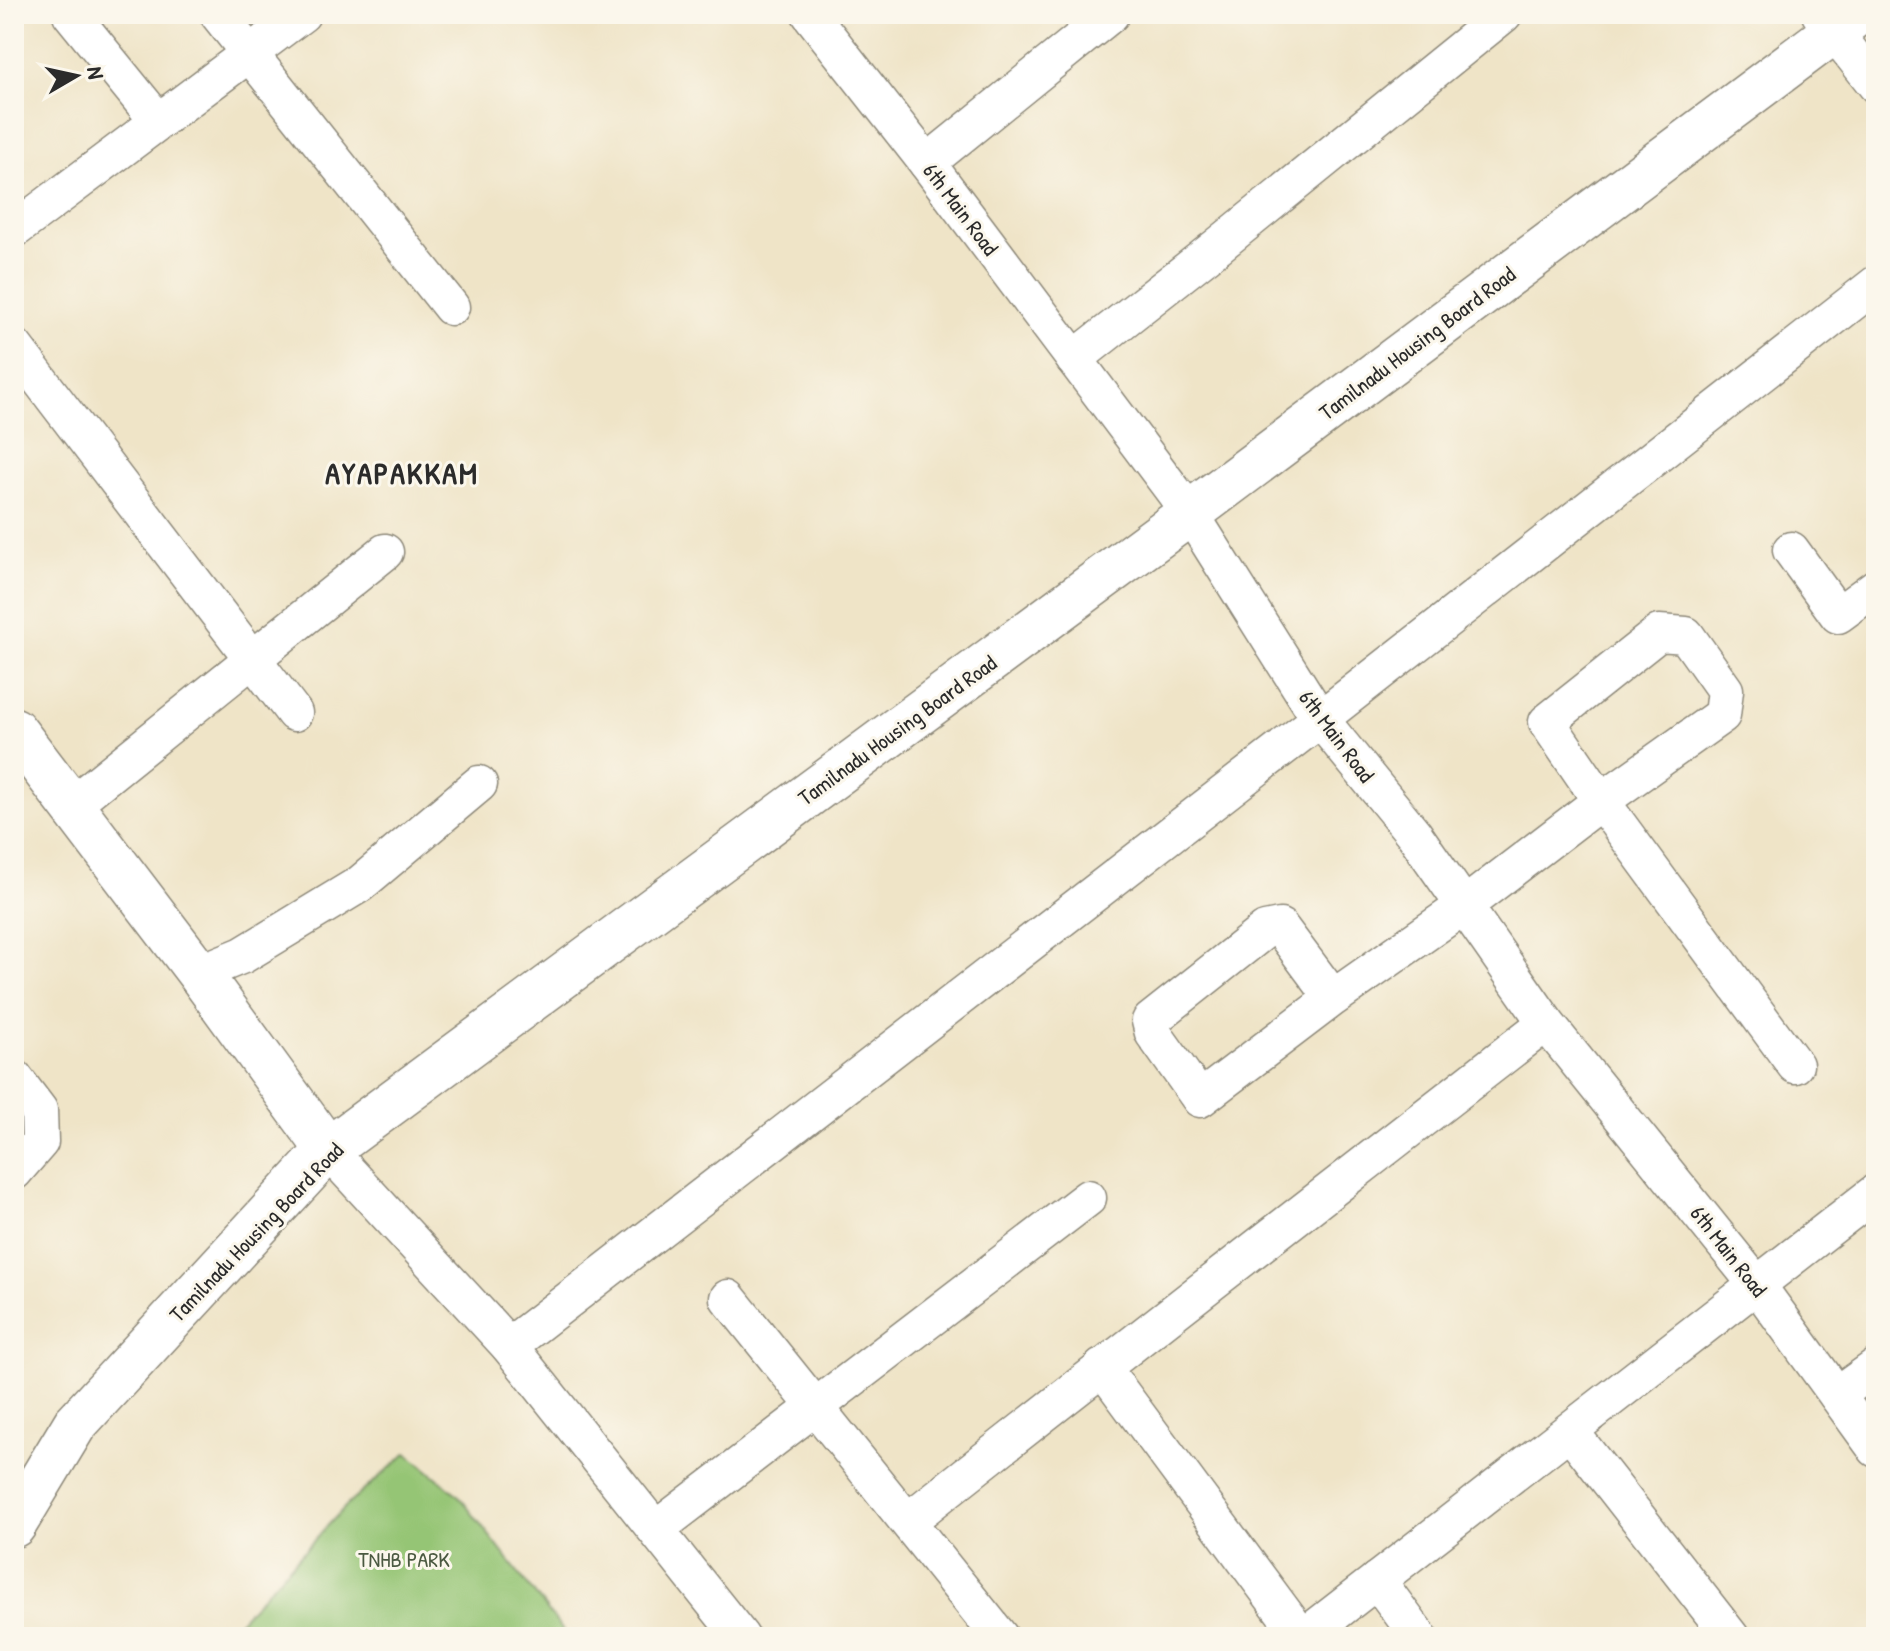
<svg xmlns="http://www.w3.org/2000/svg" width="1890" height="1651" viewBox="0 0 1890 1651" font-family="'Patrick Hand',sans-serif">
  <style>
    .green { fill: #95c574; stroke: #607850; stroke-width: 2 }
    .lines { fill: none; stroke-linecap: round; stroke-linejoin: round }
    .minor-casing { stroke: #8d8879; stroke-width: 39 }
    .tertiary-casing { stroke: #8d8879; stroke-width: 47 }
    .minor { stroke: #fff; stroke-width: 36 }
    .tertiary { stroke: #fff; stroke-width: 44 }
    .labels { text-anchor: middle; stroke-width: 6; stroke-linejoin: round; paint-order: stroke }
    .street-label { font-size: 22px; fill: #2b2b2b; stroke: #fbf7ec }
    .park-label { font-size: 22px; fill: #4b5941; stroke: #fbf7ec }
    .district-label { font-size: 30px; font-weight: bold; letter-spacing: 2px; fill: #2b2b2b; stroke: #fbf7ec }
  </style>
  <rect width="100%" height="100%" fill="#fbf7ec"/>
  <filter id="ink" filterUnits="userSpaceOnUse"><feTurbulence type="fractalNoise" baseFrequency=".0125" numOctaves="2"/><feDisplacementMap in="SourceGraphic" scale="16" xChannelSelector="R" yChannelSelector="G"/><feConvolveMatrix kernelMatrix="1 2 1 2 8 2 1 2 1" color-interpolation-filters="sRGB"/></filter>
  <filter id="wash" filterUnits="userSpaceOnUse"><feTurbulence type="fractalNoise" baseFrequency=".006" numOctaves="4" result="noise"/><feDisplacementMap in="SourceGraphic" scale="32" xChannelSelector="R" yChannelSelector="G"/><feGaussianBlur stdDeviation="1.8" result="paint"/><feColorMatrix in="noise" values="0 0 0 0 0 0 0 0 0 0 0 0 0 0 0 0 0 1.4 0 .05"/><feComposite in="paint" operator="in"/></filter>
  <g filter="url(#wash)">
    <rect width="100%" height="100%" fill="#efe4c7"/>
    <!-- green -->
    <path class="green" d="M407,1453L458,1495L568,1637H224L347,1505Z"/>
  </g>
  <g filter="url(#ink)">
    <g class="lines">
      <defs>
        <g id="minor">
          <path d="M71,14L158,121"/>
          <path d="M218,14L451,307"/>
          <path d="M810,14L927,163L1190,513L1320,719L1414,834L1546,1023L1757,1285L1876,1449"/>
          <path d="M1820,14L1876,85"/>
          <path d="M927,163L1111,14"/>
          <path d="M14,230L302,14"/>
          <path d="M14,346L294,713"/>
          <path d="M1074,359L1219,245L1504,14"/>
          <path d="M1791,550L1838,615L1876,587"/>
          <path d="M70,806L385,552"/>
          <path d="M199,973L243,955L360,884L479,784"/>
          <path d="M1333,998L1200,1099L1153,1033L1150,1021L1265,930L1280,927L1333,998L1464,906L1601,801L1722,715L1725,690L1686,635L1659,633L1547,722L1601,801L1795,1065"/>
          <path d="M14,1077L39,1110L40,1142L14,1172"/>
          <path d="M328,1150L509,1346L741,1637"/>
          <path d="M728,1298L1000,1637"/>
          <path d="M509,1346L1320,719L1876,284"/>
          <path d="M1102,1367L1302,1637"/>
          <path d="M1837,1395L1876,1367"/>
          <path d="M1570,1431L1731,1637"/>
          <path d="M908,1521C1119,1353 1333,1189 1546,1023"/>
          <path d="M656,1529L1088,1198"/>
          <path d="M1377,1580L1419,1637"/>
          <path d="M1304,1637L1876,1192"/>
        </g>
        <g id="tertiary">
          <path d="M14,730L199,973L328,1150"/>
          <path d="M14,1525L75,1424L328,1150L1190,513L1857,14"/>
        </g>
      </defs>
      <!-- minor casing -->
      <use href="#minor" class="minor-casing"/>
      <!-- tertiary casing -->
      <use href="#tertiary" class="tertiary-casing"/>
      <!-- minor -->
      <use href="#minor" class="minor"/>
      <!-- tertiary -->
      <use href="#tertiary" class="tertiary"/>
    </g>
  </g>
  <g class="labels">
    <!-- street labels -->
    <g class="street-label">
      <text transform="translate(961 209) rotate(53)" y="8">6th Main Road</text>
      <text transform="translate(1417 343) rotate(-37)" y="8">Tamilnadu Housing Board Road</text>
      <text transform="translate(897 730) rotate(-36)" y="8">Tamilnadu Housing Board Road</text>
      <text transform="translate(1337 736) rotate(53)" y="8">6th Main Road</text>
      <text transform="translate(256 1232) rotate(-46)" y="8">Tamilnadu Housing Board Road</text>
      <text transform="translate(1729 1251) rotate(52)" y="8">6th Main Road</text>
    </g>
    <!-- park labels -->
    <g class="park-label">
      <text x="404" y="1567">TNHB PARK</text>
    </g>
    <!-- district labels -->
    <g class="district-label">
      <text x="402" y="484">AYAPAKKAM</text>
    </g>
  </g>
  <!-- margin -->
  <rect width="1890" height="1651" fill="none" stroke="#fbf7ec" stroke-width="48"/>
  <!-- north arrow -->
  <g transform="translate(76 76) rotate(81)" stroke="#fbf7ec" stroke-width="6" paint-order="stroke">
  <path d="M0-6L14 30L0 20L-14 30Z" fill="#2b2b2b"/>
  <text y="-12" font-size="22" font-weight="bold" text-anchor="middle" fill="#2b2b2b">N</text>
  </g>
</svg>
